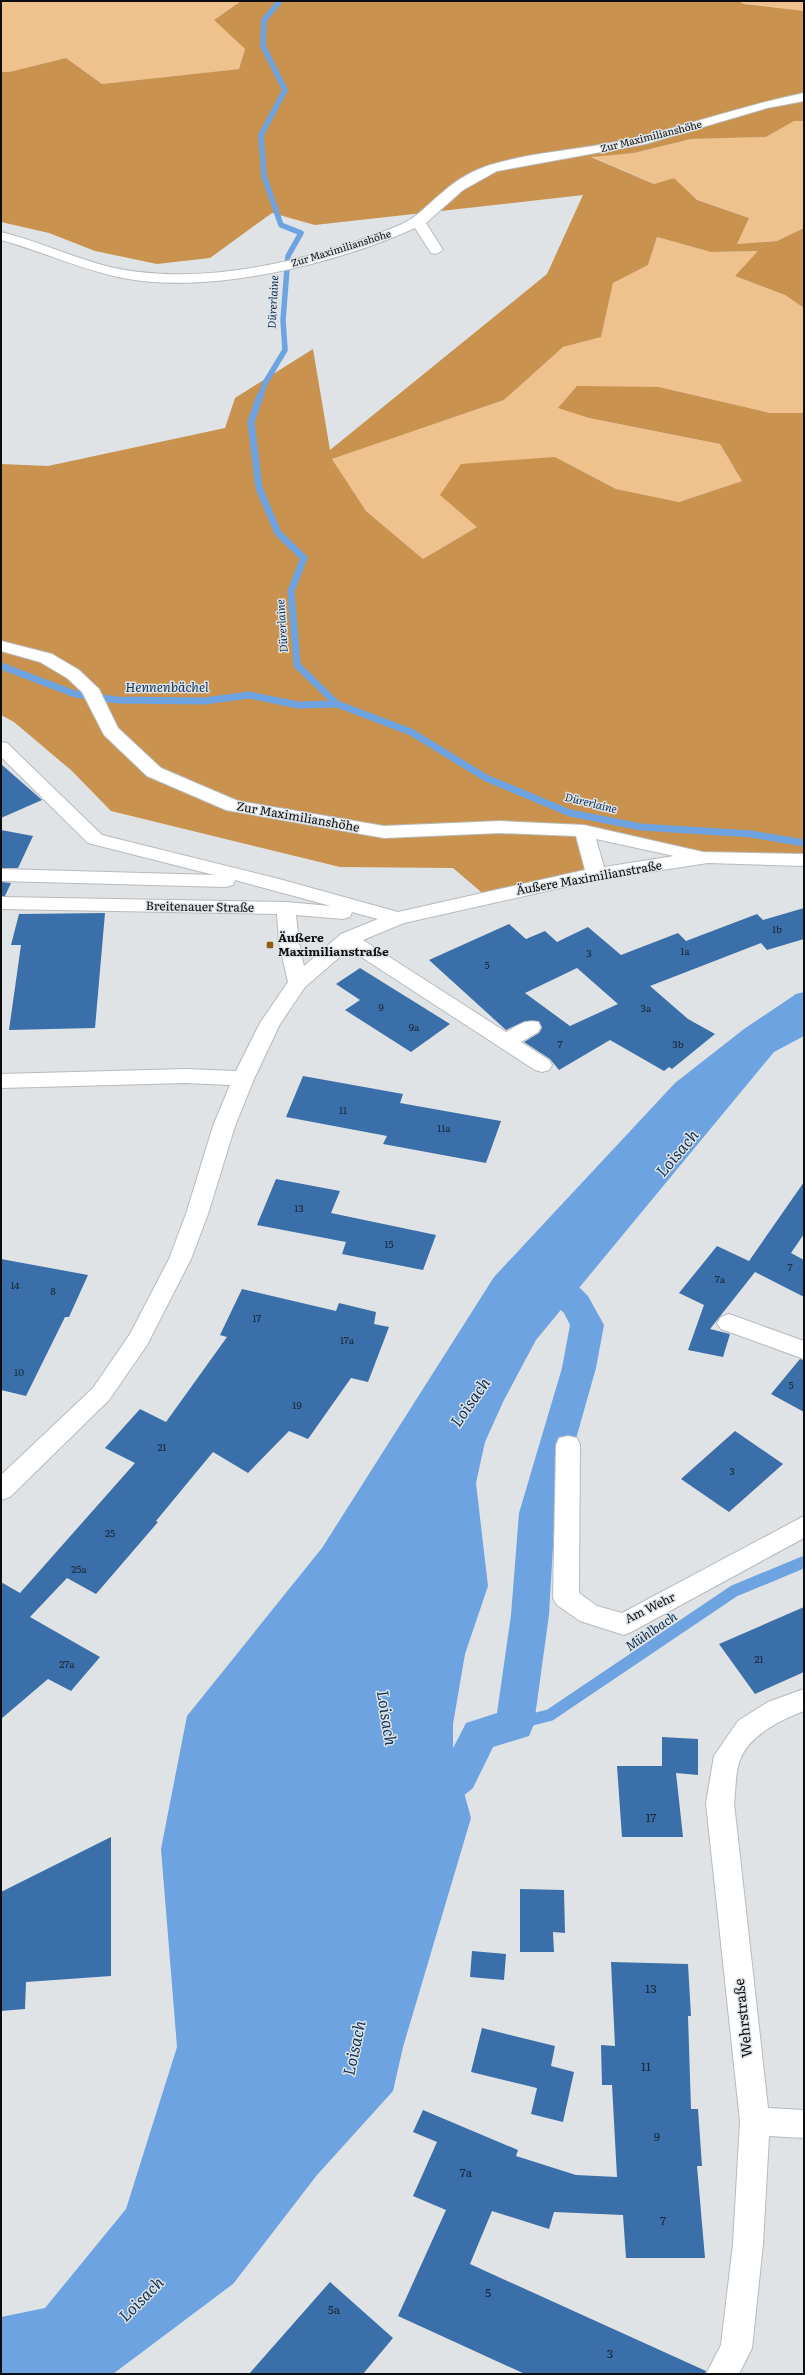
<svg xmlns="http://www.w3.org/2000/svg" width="805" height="2375" viewBox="0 0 805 2375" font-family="Literata,serif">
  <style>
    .green { fill: #eec18d }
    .forest { fill: #c9924e }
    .water { fill: #6ea3e1 }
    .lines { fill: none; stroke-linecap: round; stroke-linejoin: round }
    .stream-far2 { stroke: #6ea3e1; stroke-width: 5.5 }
    .stream-far1 { stroke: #6ea3e1; stroke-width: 7 }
    .stream { stroke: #6ea3e1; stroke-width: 12 }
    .canal { fill: #6ea3e1; fill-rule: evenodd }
    .building { fill: #3b6fa9; fill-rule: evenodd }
    .minor-casing { stroke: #b7babd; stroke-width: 2 }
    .minor { fill: #fff; fill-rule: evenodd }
    .poi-dot { fill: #915d10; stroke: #dfe3e6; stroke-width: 1.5 }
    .labels { text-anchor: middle; stroke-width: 3; stroke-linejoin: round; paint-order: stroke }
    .far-street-label { font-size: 10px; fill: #0c0d0e; stroke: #dfe3e6 }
    .number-label { font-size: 10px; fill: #182635 }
    .far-water-label { font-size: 11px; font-style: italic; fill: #0c325a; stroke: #dfe3e6 }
    .street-label { font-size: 12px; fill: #0c0d0e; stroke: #dfe3e6 }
    .poi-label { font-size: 12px; font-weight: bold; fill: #0c0d0e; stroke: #dfe3e6; text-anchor: start }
    .near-number-label { font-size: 12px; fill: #182635 }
    .water-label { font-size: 13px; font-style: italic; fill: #0c325a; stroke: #dfe3e6 }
    .near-street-label { font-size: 14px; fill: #0c0d0e; stroke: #dfe3e6 }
    .near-water-label { font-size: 16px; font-style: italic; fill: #0c325a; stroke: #dfe3e6 }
  </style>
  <rect width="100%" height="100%" fill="#dfe3e6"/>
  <!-- green -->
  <g class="green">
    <path d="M1,1H241L214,20L245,49L239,69L102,84L66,58L9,72H1Z"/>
    <path d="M738,1H804V11L744,4Z"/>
    <path d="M794,121H804V228L777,241L736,244L749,218L697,200L674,178L655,184L590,156L634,153L691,139L766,137Z"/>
    <path d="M657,237L711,252L759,251L735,276L785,295L804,308V413H770L659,387L559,408L589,418L720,444L742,481L679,502L616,489L555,457L477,527L423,559L366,511L332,459L504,400L563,347L601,337L613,283L648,265Z"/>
  </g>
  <!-- forest -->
  <path class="forest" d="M241,1H738L744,4L804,11V121H794L766,137L691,139L634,153L591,157L654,184L674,178L697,200L749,218L737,244L777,241L804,228V308L785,295L735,276L758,251L711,252L657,237L648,265L613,283L601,337L563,347L504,400L332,459L366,511L423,559L477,527L440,495L461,464L555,457L616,489L679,502L742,481L720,444L589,418L558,408L577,386L659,387L770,413H804V860L708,857L585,831L596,874L487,897L453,868L340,867L111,811L72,771L14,722L1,715V464L48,466L225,428L235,398L313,349L330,450L547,274L583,195L315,225L272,213L210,258L157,264L95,251L49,233L1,222V72H9L66,58L102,84L239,69L245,49L214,20Z"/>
  <!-- water -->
  <path class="water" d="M804,992V1036L774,1052L536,1340L503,1402L485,1442L476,1483L488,1586L465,1654L453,1724V1752L471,1818L403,2047L393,2091L317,2175L233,2284L113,2374H1V2317L45,2308L126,2209L177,2047L161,1849L187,1716L322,1548L494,1277L675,1083L744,1029L796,994Z"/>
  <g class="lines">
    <!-- stream-far2 -->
    <path class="stream-far2" d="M260,397L265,383L285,350L283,320L288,256L301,233L281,225L264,176L261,135L285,90L263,46L264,20L280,1"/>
    <!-- stream-far1 -->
    <g class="stream-far1">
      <path d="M260,396L251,422L259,488L278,533L304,558L291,591L297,665L337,704L411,732L486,778L570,813L641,827L751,834L804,843"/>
      <path d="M1,666L75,694L117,700L204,701L249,695L298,705L337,704"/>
    </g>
    <!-- stream -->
    <path class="stream" d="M515,1724L550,1715L734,1591L804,1562"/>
    <!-- canal -->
    <path class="canal" d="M561,1278L573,1281L588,1296L604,1325L596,1368L555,1513L549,1615L534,1724L529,1736L493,1747L473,1788L439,1816L425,1821L411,1816L405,1804L411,1792L445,1764L466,1723L497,1713L511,1615L519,1513L562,1368L570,1325L564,1313L549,1299L544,1290L549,1281Z"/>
  </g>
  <!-- building -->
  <g class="building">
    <path d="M1,764L42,800L1,818Z"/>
    <path d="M1,830L33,836L18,868H1Z"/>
    <path d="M1,882L11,883L5,896H1Z"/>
    <path d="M804,908V939L767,950L761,943L650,986L688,1019L715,1034L672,1069L669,1067L664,1071L610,1040L559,1070L550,1059L524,1042L539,1033L542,1028L539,1021H525L506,1030L429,960L509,924L526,939L545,931L557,942L588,927L621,955L678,933L686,941L757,914L763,920ZM577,968L618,1004L570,1026L525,993Z"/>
    <path d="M105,913L95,1028L9,1030L21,945H11L19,914Z"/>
    <path d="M360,968L450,1024L411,1052L345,1010L360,1000L336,984Z"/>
    <path d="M303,1076L403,1094L400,1103L501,1121L486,1163L383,1144L387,1136L286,1117Z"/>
    <path d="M276,1179L340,1191L331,1213L436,1235L423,1270L342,1254L346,1242L257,1225Z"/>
    <path d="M804,1182V1234L791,1253L804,1260V1297L755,1272L710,1329L730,1334L723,1357L688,1350L704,1305L679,1293L717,1246L749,1261Z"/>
    <path d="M1,1259L88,1275L69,1317H65L26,1396L1,1390Z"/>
    <path d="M242,1289L336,1311L339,1303L376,1312L374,1324L389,1327L368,1382L351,1378L308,1439L289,1431L248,1473L213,1452L156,1521L158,1522L96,1594L67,1578L30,1617L100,1657L71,1691L48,1679L1,1719V1582L20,1593L135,1463L105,1448L140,1409L166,1422L227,1337L220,1335Z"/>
    <path d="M800,1359L804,1360V1412L771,1394Z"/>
    <path d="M735,1431L783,1464L729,1512L681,1479Z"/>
    <path d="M804,1607V1672L755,1694L719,1644Z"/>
    <path d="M662,1737L698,1739V1775L676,1773L683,1837H622L617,1766H662Z"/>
    <path d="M111,1837V1976L26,1982L25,2009L1,2011V1892Z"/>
    <path d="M520,1889L564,1890L565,1933L553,1932L554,1952H520Z"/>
    <path d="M472,1951L506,1954L504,1980L470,1977Z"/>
    <path d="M611,1962L688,1964L691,2016H688L691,2109H698L702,2166H697L705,2258H626L623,2215L554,2212L549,2229L492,2211L470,2264L706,2371L705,2374H525L398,2316L446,2210L413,2196L437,2142L413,2132L423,2110L518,2150L516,2156L576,2175L617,2177L612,2085H602L601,2045L615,2046Z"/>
    <path d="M482,2028L555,2046L551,2066L574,2072L563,2122L531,2114L537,2088L471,2072Z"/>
    <path d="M330,2282L393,2338L363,2374H249Z"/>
  </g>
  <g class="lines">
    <defs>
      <g id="minor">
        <path d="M804,93V101L767,108L645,144L497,171L463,190L426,223L443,250L436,254L431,253L415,228C335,264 210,295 123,278C81,270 42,251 1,240V232C38,241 73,258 110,267C201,288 315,260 400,225C418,217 428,204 443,192C456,180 474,170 490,165C539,150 595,149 644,136C698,122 750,104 804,93Z"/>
        <path d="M1,641L52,654L79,670L99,689L118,728L161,768L238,801L384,826L500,821L584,825L703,852L804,854V866L708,863L596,880L404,923L363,940L506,1032C517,1026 526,1019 538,1022L541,1027L538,1032L521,1042L549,1060L552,1065L549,1070L542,1072L535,1070L349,949L305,987L280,1024L254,1079L235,1126L208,1214L191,1259L147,1345L109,1400L10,1497L1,1500V1475L93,1388L130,1334L169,1259L186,1214L213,1126L230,1085L185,1083L1,1088V1074L185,1069L236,1071L260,1023L288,982L279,943L277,914L1,909V897L286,902L331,906L235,880L233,885L226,887L1,881V869L214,875L88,843L1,757V742L7,743L102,835L279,879L398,912L585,870L576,836L500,833L384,838L226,810L147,776L104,735L82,692L67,678L40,662L1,651ZM596,839L674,856L604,867ZM352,912L378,919L341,934L304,966L299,943L296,915L343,919L350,917Z"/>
        <path d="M729,1314L804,1341V1359L721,1329L717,1323L721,1317Z"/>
        <path d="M568,1436L577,1438L580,1445L579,1593L597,1606L622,1613L804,1516V1538L633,1631L624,1635L580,1621L557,1605L553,1598L556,1445L559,1438Z"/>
        <path d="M804,1689V1711C782,1719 748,1736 740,1760C735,1773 736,1789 734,1803L768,2108L804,2110V2138L769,2136L763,2244L752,2348L739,2374H706L721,2345L733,2244L740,2121L706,1803L714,1756L738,1721L768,1702Z"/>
      </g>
    </defs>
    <!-- minor casing -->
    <use href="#minor" class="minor-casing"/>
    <!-- minor -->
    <use href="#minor" class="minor"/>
  </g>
  <!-- markers -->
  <rect class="poi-dot" x="266" y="941" width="8" height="8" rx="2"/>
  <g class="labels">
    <!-- far-street labels -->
    <g class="far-street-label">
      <text transform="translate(651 136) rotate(-14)" y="4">Zur Maximilianshöhe</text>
      <text transform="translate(341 248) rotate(-17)" y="4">Zur Maximilianshöhe</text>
    </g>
    <!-- number labels -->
    <g class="number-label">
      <text x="777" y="933">1b</text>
      <text x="685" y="955">1a</text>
      <text x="589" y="957">3</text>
      <text x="487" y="969">5</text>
      <text x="381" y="1011">9</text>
      <text x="646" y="1012">3a</text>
      <text x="414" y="1031">9a</text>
      <text x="560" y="1048">7</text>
      <text x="678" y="1048">3b</text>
      <text x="343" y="1114">11</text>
      <text x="444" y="1132">11a</text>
      <text x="299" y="1212">13</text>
      <text x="389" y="1248">15</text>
      <text x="790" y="1271">7</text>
      <text x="720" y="1283">7a</text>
      <text x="15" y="1289">14</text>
      <text x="53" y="1295">8</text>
      <text x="257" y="1322">17</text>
      <text x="347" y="1344">17a</text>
      <text x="19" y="1376">10</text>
      <text x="791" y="1389">5</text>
      <text x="297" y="1409">19</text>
      <text x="162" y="1451">21</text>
      <text x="732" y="1475">3</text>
      <text x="110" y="1537">25</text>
      <text x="79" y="1573">25a</text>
      <text x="759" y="1663">21</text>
      <text x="67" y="1668">27a</text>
    </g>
    <!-- far-water labels -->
    <g class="far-water-label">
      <text transform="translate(273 302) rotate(-87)" y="4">Dürerlaine</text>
      <text transform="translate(282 626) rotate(-94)" y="4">Dürerlaine</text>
      <text transform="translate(591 803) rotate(14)" y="4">Dürerlaine</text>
    </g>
    <!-- street labels -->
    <g class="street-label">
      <text transform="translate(298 817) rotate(10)" y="4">Zur Maximilianshöhe</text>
      <text transform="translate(589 878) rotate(-10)" y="4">Äußere Maximilianstraße</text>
      <text transform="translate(200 907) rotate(1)" y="4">Breitenauer Straße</text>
      <text transform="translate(650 1608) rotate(-26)" y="4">Am Wehr</text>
    </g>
    <!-- poi labels -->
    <g class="poi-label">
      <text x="278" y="942">Äußere<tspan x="278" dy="14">Maximilianstraße</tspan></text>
    </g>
    <!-- near-number labels -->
    <g class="near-number-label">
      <text x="651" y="1822">17</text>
      <text x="651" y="1993">13</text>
      <text x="646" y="2071">11</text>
      <text x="657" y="2141">9</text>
      <text x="466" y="2177">7a</text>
      <text x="663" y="2225">7</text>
      <text x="488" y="2297">5</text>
      <text x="334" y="2314">5a</text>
      <text x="610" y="2358">3</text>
    </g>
    <!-- water labels -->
    <g class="water-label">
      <text x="167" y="692">Hennenbächel</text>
      <text transform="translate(651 1631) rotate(-34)" y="5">Mühlbach</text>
    </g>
    <!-- near-street labels -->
    <g class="near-street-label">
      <text transform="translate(743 2018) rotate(-96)" y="5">Wehrstraße</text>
    </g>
    <!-- near-water labels -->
    <g class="near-water-label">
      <text transform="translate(677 1153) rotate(-50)" y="6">Loisach</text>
      <text transform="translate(470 1402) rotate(-55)" y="6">Loisach</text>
      <text transform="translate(387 1718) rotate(81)" y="6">Loisach</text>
      <text transform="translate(354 2048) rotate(-78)" y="6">Loisach</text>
      <text transform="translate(141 2299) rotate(-45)" y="6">Loisach</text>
    </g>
  </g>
  <!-- border -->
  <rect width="805" height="2375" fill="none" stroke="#0c0d0e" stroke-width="4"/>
</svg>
